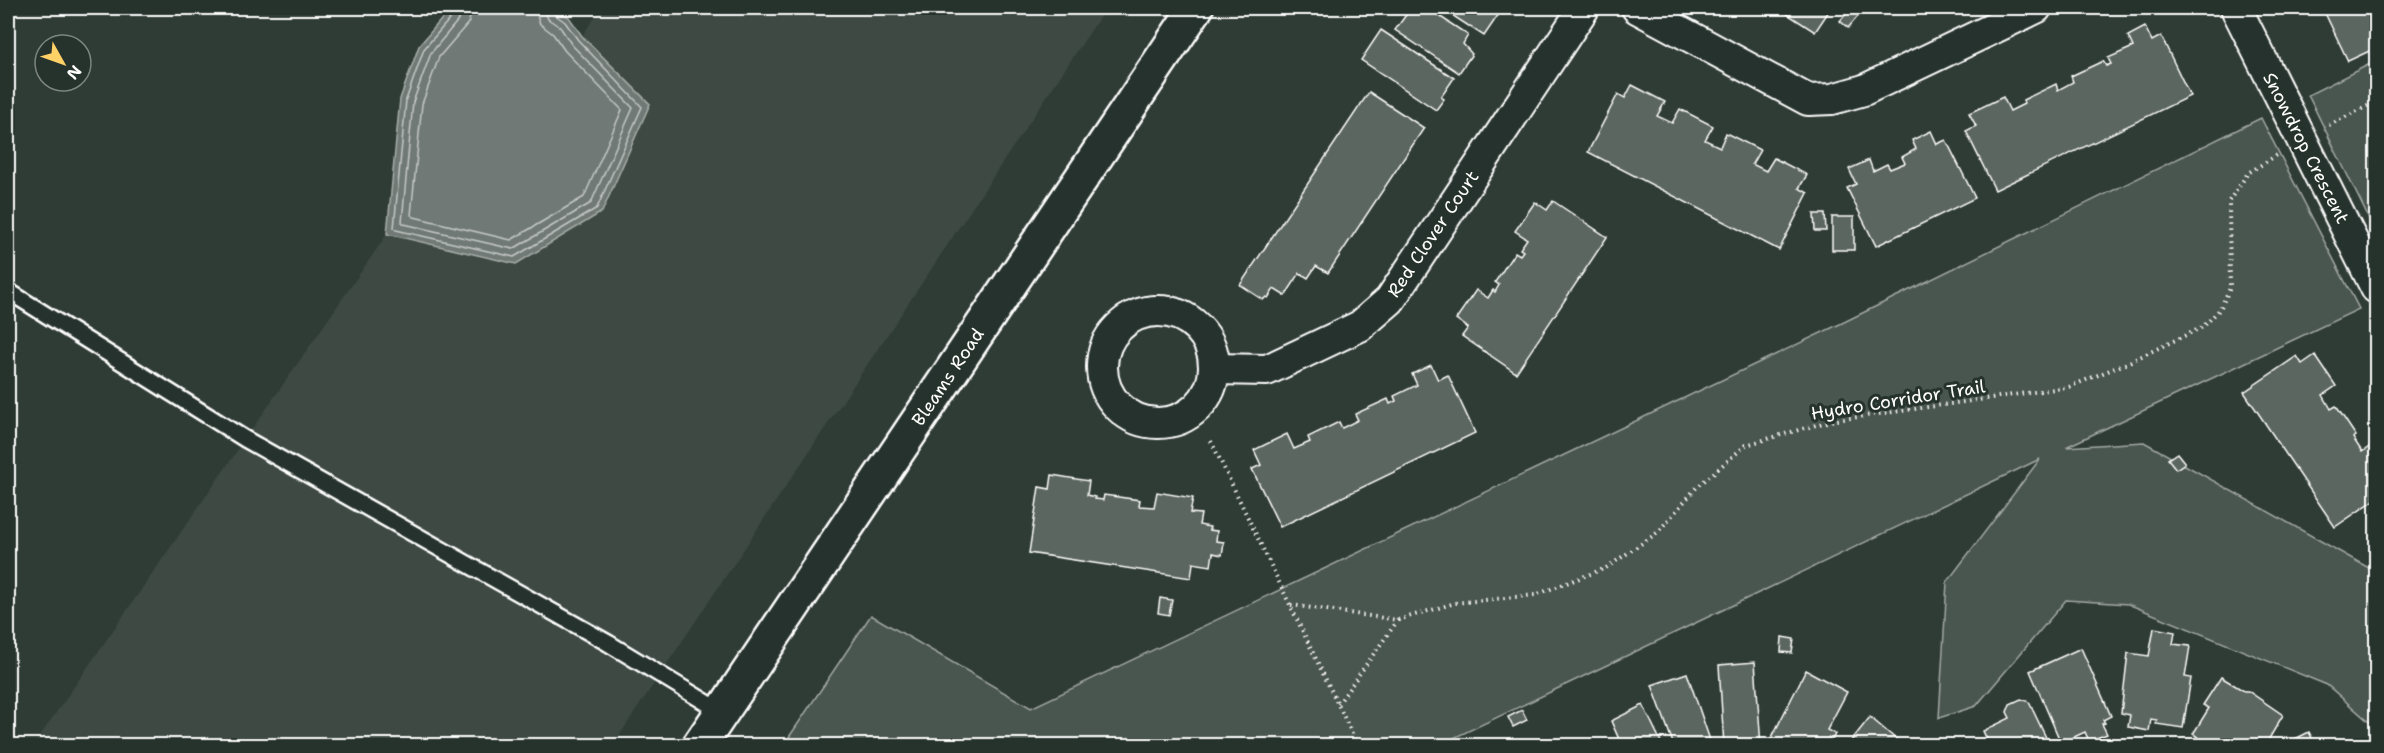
<svg xmlns="http://www.w3.org/2000/svg" width="2384" height="753" viewBox="0 0 2384 753" font-family="'Shantell Sans',sans-serif">
  <style>
    .built { fill: #3c4842 }
    .green { fill: #4a544f; stroke: #a4aaa7; stroke-width: 1.5 }
    .water { fill: #707975; stroke: #a9afac; stroke-width: 1.5 }
    .lines { fill: none; stroke-linecap: round; stroke-linejoin: round }
    .shore { stroke: #c6c9c8; stroke-width: 1.5 }
    .building { fill: #5b6661; stroke: #fff; stroke-width: 1.5 }
    .lane-casing { stroke: #fff; stroke-width: 20 }
    .street-casing { stroke: #fff; stroke-width: 34 }
    .secondary-casing { stroke: #fff; stroke-width: 38 }
    .path { stroke: #fff; stroke-width: 4; stroke-dasharray: 1.5 4.5; stroke-linecap: butt }
    .lane { stroke: #26332d; stroke-width: 15 }
    .street { stroke: #26332d; stroke-width: 30 }
    .secondary { stroke: #26332d; stroke-width: 33 }
    .labels { text-anchor: middle; stroke-width: 6; stroke-linejoin: round; paint-order: stroke }
    .street-label { font-size: 18px; fill: #fff; stroke: #26332d }
  </style>
  <rect width="100%" height="100%" fill="#2f3b35"/>
  <filter id="ink" filterUnits="userSpaceOnUse"><feTurbulence type="fractalNoise" baseFrequency=".0167" numOctaves="2"/><feDisplacementMap in="SourceGraphic" scale="12" xChannelSelector="R" yChannelSelector="G"/><feConvolveMatrix kernelMatrix="1 2 1 2 8 2 1 2 1" color-interpolation-filters="sRGB"/></filter>
  <g filter="url(#ink)">
    <!-- built -->
    <path class="built" d="M601,8H1106L613,745L33,746L387,234L516,264L650,105L582,36Z"/>
    <!-- green -->
    <g class="green">
      <path d="M2376,61V233L2308,95Z"/>
      <path d="M2261,118L2359,309L2066,447L2144,442L2376,572V728L2327,685L2128,604L2066,600L1976,706L1939,718L1947,582L2040,459L1439,745L783,746L871,615L1031,708L1840,324Z"/>
    </g>
    <!-- water -->
    <path class="water" d="M451,8H554L569,17L582,36L650,104L602,212L516,264L387,234L400,99L419,46Z"/>
    <g class="lines">
      <!-- shore -->
      <g class="shore">
        <path d="M455,8L454,14L424,49L406,100L394,228L396,230L514,257L597,208L642,107L578,40L565,22L554,14L552,8"/>
        <path d="M463,8L460,18L431,53L413,102L402,222L404,224L513,249L591,203L633,108L572,45L560,27L548,19L544,8"/>
        <path d="M472,8L469,22L439,57L422,104L411,215L414,217L511,240L584,197L622,110L565,51L553,34L540,24L535,8"/>
      </g>
    </g>
    <!-- building -->
    <g class="building">
      <path d="M1411,8H1427L1468,35L1463,44L1472,54L1459,73L1395,30Z"/>
      <path d="M1441,8H1503L1484,36Z"/>
      <path d="M1778,8H1831L1815,32Z"/>
      <path d="M1851,8L1860,14L1848,28L1840,21Z"/>
      <path d="M2326,8H2376V50V48L2348,61L2323,9Z"/>
      <path d="M2145,27L2152,41L2161,36L2164,42L2190,96L1995,190L1966,131L1976,126L1969,113L2003,97L2010,111L2024,104L2023,100L2056,84L2058,90L2073,82L2071,76L2103,61L2106,66L2111,64L2108,58L2133,47L2128,36Z"/>
      <path d="M1381,30L1454,78L1441,97L1444,99L1436,110L1361,60Z"/>
      <path d="M1632,85L1665,102L1657,116L1672,123L1680,109L1713,126L1705,140L1720,147L1726,133L1760,150L1752,164L1766,171L1774,158L1807,175L1799,188L1808,193L1779,250L1588,152L1618,94L1625,98Z"/>
      <path d="M1369,92L1424,128L1328,273L1316,266L1308,278L1300,273L1285,296L1274,289L1268,298L1266,297L1263,300L1240,285Z"/>
      <path d="M1931,131L1937,144L1946,140L1975,198L1876,246L1847,188L1856,184L1849,169L1869,160L1873,171L1887,164L1890,169L1905,163L1902,157L1916,149L1912,140Z"/>
      <path d="M1553,201L1607,237L1516,373L1462,336L1468,328L1456,319L1476,290L1488,298L1493,290L1495,292L1499,285L1495,282L1515,252L1520,255L1523,251L1520,249L1527,239L1515,231L1535,202L1547,210Z"/>
      <path d="M1814,214H1825L1826,231H1815Z"/>
      <rect x="1832" y="217" width="22" height="33"/>
      <path d="M2315,355L2336,386L2323,395L2331,409L2336,406L2356,436L2353,438L2362,452L2375,443L2376,445V499L2335,527L2244,392L2297,356L2302,364Z"/>
      <path d="M1431,365L1438,380L1448,375L1475,433L1280,527L1252,469L1261,465L1254,450L1287,434L1294,449L1310,442L1308,437L1339,422L1342,428L1358,420L1355,414L1388,399L1390,404L1396,401L1394,396L1417,385L1412,374Z"/>
      <path d="M2177,453L2185,463L2176,469L2168,459Z"/>
      <path d="M1052,475L1089,481L1087,495L1095,497V499L1103,500L1104,495L1140,500L1139,506L1154,507L1157,492L1193,498L1190,513L1201,514L1199,525L1210,527L1209,530L1217,531L1216,541L1224,542L1222,555L1213,553L1211,566L1193,563L1191,578L1029,553L1039,487L1050,489Z"/>
      <path d="M1160,598L1172,600L1169,615L1158,613Z"/>
      <path d="M2154,628L2175,632L2173,644L2190,646L2185,677L2191,678L2183,728L2156,724L2157,720L2151,719L2149,731L2128,727L2130,715L2121,713L2128,653L2149,656Z"/>
      <path d="M1782,637L1794,639L1792,653L1781,652Z"/>
      <path d="M2081,648L2111,716L2103,720L2105,723L2102,724L2107,734L2089,741L2085,732L2061,743L2030,671Z"/>
      <path d="M1755,662L1761,746H1724L1719,665Z"/>
      <path d="M1806,670L1847,692L1827,730L1835,734L1829,746H1774L1769,743Z"/>
      <path d="M1687,673L1712,746H1674L1652,685Z"/>
      <path d="M2221,677L2244,691H2248L2283,715L2266,744L2259,739L2255,746H2212L2193,734L2209,708L2203,705Z"/>
      <path d="M2021,699L2029,702L2050,746H1990L1983,731L2010,718L2007,712L2010,704Z"/>
      <path d="M1643,705L1663,746H1622L1611,721Z"/>
      <path d="M1522,710L1527,720L1513,727L1508,717Z"/>
      <path d="M1870,717L1904,746H1847Z"/>
      <path d="M2309,732L2316,746H2281Z"/>
    </g>
    <g class="lines">
      <defs>
        <path id="lane" d="M8,291L245,439L608,643L722,712"/>
        <g id="street">
          <path d="M1637,8L1808,100L1832,99L1864,90L2036,8"/>
          <path d="M2236,8L2376,288"/>
          <circle cx="1158" cy="367" r="56"/>
          <path d="M1215,369L1267,370L1360,326L1390,300L1584,8"/>
        </g>
        <path id="secondary" d="M699,746L1196,8"/>
      </defs>
      <!-- lane casing -->
      <use href="#lane" class="lane-casing"/>
      <!-- street casing -->
      <use href="#street" class="street-casing"/>
      <!-- secondary casing -->
      <use href="#secondary" class="secondary-casing"/>
      <!-- path -->
      <g class="path">
        <path d="M2329,125L2376,102"/>
        <path d="M1211,441L1358,746"/>
        <path d="M1291,605L1398,620L1455,603L1535,595L1606,568L1657,533L1697,487L1746,445L1830,421L2069,387L2127,363L2203,327L2220,309L2230,288L2229,201L2248,173L2277,155"/>
        <path d="M1338,704L1398,620"/>
      </g>
      <!-- lane -->
      <use href="#lane" class="lane"/>
      <!-- street -->
      <use href="#street" class="street"/>
      <!-- secondary -->
      <use href="#secondary" class="secondary"/>
    </g>
  </g>
  <g class="labels">
    <!-- street labels -->
    <g class="street-label">
      <text transform="translate(2306 148) rotate(63)" y="6">Snowdrop Crescent</text>
      <text transform="translate(1433 234) rotate(-56)" y="6">Red Clover Court</text>
      <text transform="translate(948 377) rotate(-56)" y="6">Bleams Road</text>
      <text transform="translate(1898 400) rotate(-9)" y="6">Hydro Corridor Trail</text>
    </g>
  </g>
  <!-- margin -->
  <rect width="2384" height="753" fill="none" stroke="#26332d" stroke-width="30"/>
  <rect x="15" y="15" width="2354" height="723" fill="none" stroke="#fff" stroke-width="2" filter="url(#ink)"/>
  <!-- north arrow -->
  <g transform="translate(63 63) rotate(130)"><circle r="28" fill="#26332d" stroke="#7d8581" stroke-width="1.5"/>
  <path d="M0-4.5L10 22L0 15L-10 22Z" fill="#ffd166"/>
  <text y="-9" font-size="16" font-weight="bold" text-anchor="middle" fill="#ffffff">N</text>
  </g>
</svg>
